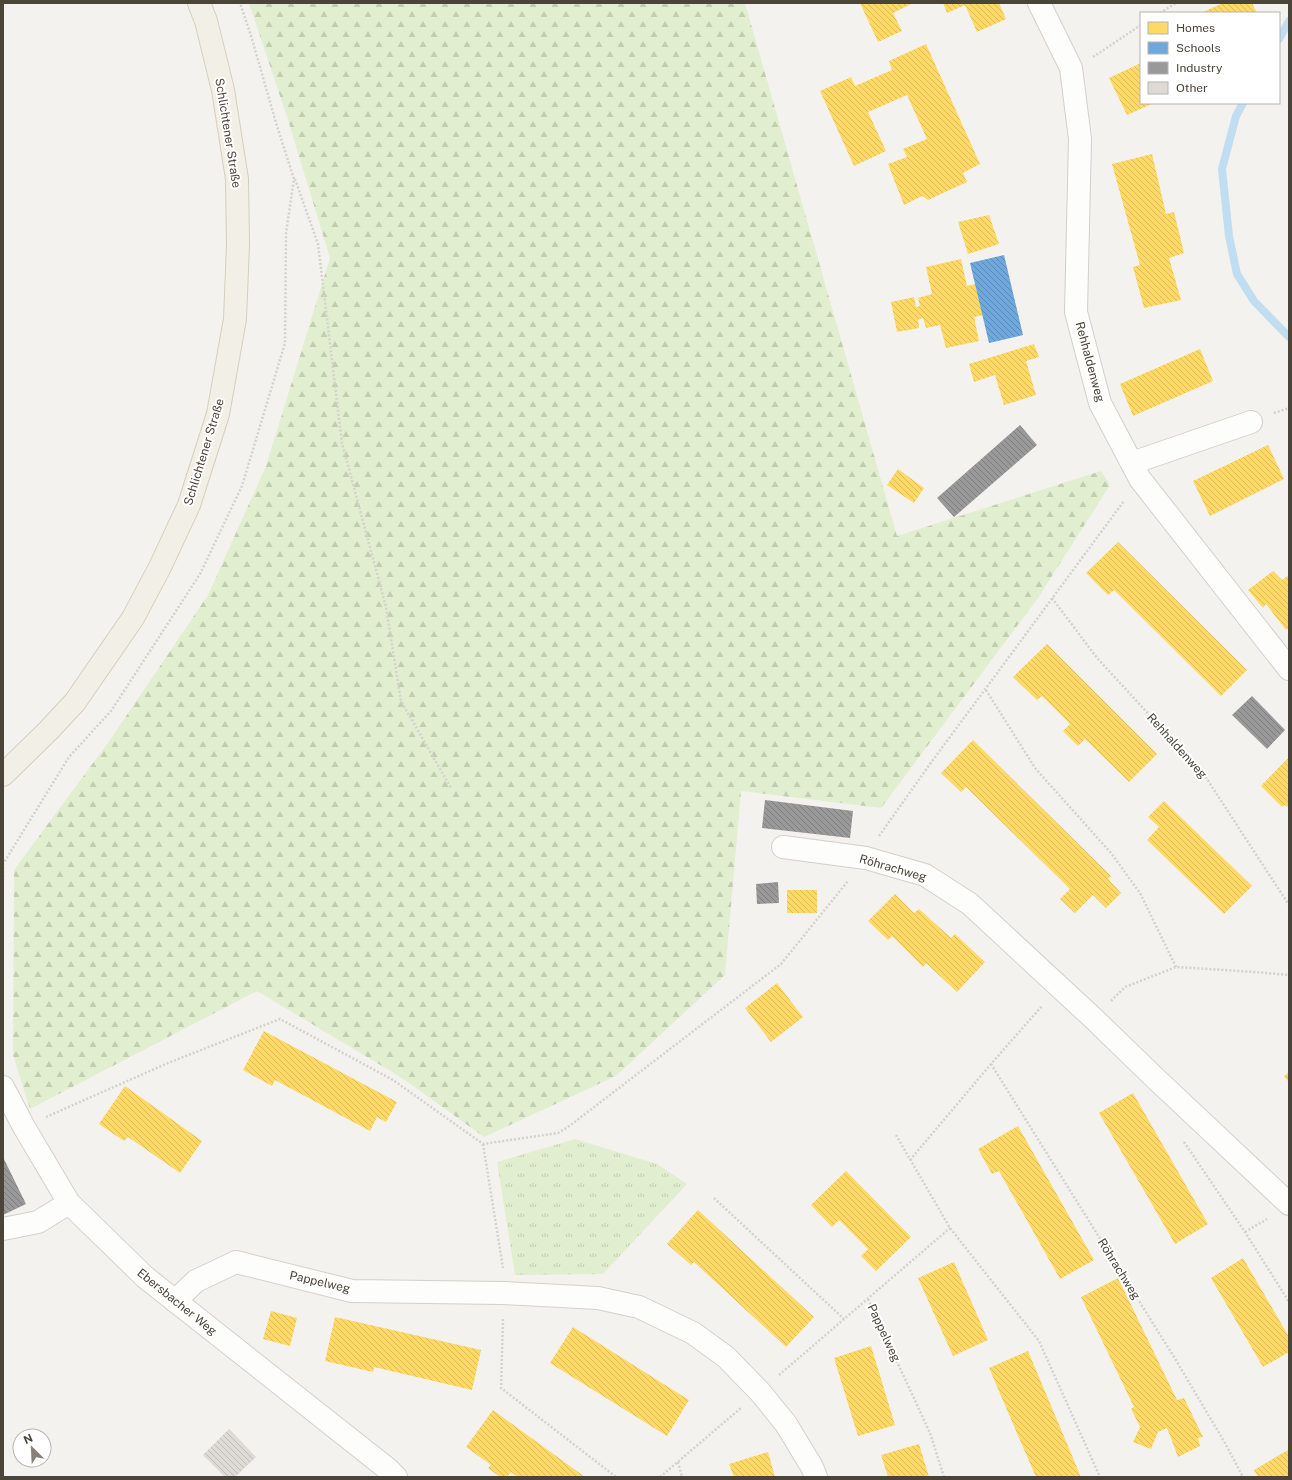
<svg xmlns="http://www.w3.org/2000/svg" width="1292" height="1480" viewBox="0 0 1292 1480" font-family="'Public Sans',sans-serif">
  <style>
    .forest { fill: url(#forest-firs) }
    .park { fill: url(#park-tufts) }
    .homes { fill: url(#homes-back-hatch) }
    .schools { fill: url(#schools-back-hatch) }
    .industry { fill: url(#industry-back-hatch) }
    .lines { fill: none; stroke-linecap: round; stroke-linejoin: round }
    .stream { stroke: #c0ddf1; stroke-width: 8 }
    .building { fill: url(#building-back-hatch) }
    .minor-casing { stroke: #d2d0cb; stroke-width: 24 }
    .major-casing { stroke: #d6cebb; stroke-width: 24 }
    .path { stroke: #d3d2cc; stroke-width: 2.5; stroke-dasharray: 2 2; stroke-linecap: butt }
    .minor { stroke: #fdfdfc; stroke-width: 22 }
    .major { stroke: #f2efe6; stroke-width: 22 }
    .labels { text-anchor: middle; stroke-width: 4; stroke-linejoin: round; paint-order: stroke }
    .street-label { font-size: 12px; fill: #4b4439; stroke: #fff }
  </style>
  <defs>
    <pattern id="forest-firs" width="22" height="20" patternUnits="userSpaceOnUse"><rect width="22" height="20" fill="#e1eecf"/><path d="M5 1l3.5 6h-7zM16 11l3.5 6h-7z" fill="#c3cdb2"/></pattern>
    <pattern id="park-tufts" width="24" height="20" patternUnits="userSpaceOnUse"><rect width="24" height="20" fill="#e1eecf"/><path d="M3 7l-1-3M5 7V3M7 7l1-3M15 17l-1-3M17 17v-4M19 17l1-3" fill="none" stroke="#c3cdb2"/></pattern>
    <pattern id="homes-back-hatch" width="6" height="6" patternUnits="userSpaceOnUse"><rect width="6" height="6" fill="#ffd966"/><path d="M-1 5l2 2M0 0l6 6M5-1l2 2" fill="none" stroke="#dcbb59"/></pattern>
    <pattern id="schools-back-hatch" width="6" height="6" patternUnits="userSpaceOnUse"><rect width="6" height="6" fill="#6fa8dc"/><path d="M-1 5l2 2M0 0l6 6M5-1l2 2" fill="none" stroke="#5d8ab3"/></pattern>
    <pattern id="industry-back-hatch" width="6" height="6" patternUnits="userSpaceOnUse"><rect width="6" height="6" fill="#999"/><path d="M-1 5l2 2M0 0l6 6M5-1l2 2" fill="none" stroke="#7f7e7e"/></pattern>
    <pattern id="building-back-hatch" width="6" height="6" patternUnits="userSpaceOnUse"><rect width="6" height="6" fill="#dedbd6"/><path d="M-1 5l2 2M0 0l6 6M5-1l2 2" fill="none" stroke="#c0bdb8"/></pattern>
  </defs>
  <rect width="100%" height="100%" fill="#f4f2ee"/>
  <!-- forest -->
  <path class="forest" d="M249,3H745L897,536L1101,471L1110,485L1038,598L881,808L741,791L725,975L616,1076L484,1137L402,1078L257,991L30,1109L13,1055L14,870L110,740L208,595L266,466L330,258L288,120Z"/>
  <!-- park -->
  <path class="park" d="M575,1139L657,1164L687,1184L603,1274L515,1275L497,1162Z"/>
  <!-- homes -->
  <g class="homes">
    <path d="M860,3H913L893,13L902,31L878,42Z"/>
    <path d="M943,3H999L1006,19L977,32L965,5L947,13Z"/>
    <path d="M1223,3H1252L1257,13H1201Z"/>
    <path d="M926,44L980,164L963,173L967,182L928,200L922,196L904,205L888,164L907,157L903,149L927,139L907,95L868,112L886,151L854,166L820,91L851,77L855,86L892,70L889,61Z"/>
    <path d="M1141,63V103H1154L1127,115L1109,78Z"/>
    <path d="M1152,154L1166,214L1174,212L1184,253L1169,258L1181,300L1144,308L1133,267L1140,265L1112,164Z"/>
    <path d="M989,215L999,244L968,254L958,222Z"/>
    <path d="M961,259L967,286L975,284L983,315L974,317L979,341L946,348L940,325L926,328L923,318L918,320L919,328L897,332L891,302L914,297L916,307L920,306L918,298L932,294L926,267Z"/>
    <path d="M1034,344L1039,357L1026,361L1036,395L1004,405L995,375L974,382L969,364Z"/>
    <path d="M1200,349L1213,381L1133,416L1120,384Z"/>
    <path d="M1268,445L1284,479L1210,516L1193,481Z"/>
    <path d="M898,469L924,488L914,503L887,485Z"/>
    <path d="M1118,542L1247,670L1221,696L1114,590L1108,595L1086,573Z"/>
    <path d="M1273,571L1282,580L1289,575V628L1286,630L1266,604L1263,608L1248,590Z"/>
    <path d="M1047,644L1157,754L1129,782L1085,739L1078,746L1063,731L1070,724L1042,696L1037,700L1013,677Z"/>
    <path d="M973,740L1111,876L1108,879L1121,893L1106,908L1093,895L1075,913L1060,899L1070,889L966,787L961,792L941,773Z"/>
    <path d="M1289,757V808L1285,805L1282,807L1261,786Z"/>
    <path d="M1164,801L1252,886L1224,914L1147,840L1159,827L1148,817Z"/>
    <rect x="787" y="890" width="30" height="23"/>
    <path d="M895,894L914,913L919,909L951,938L955,934L985,962L957,992L926,963L923,967L892,936L888,940L868,921Z"/>
    <path d="M777,983L803,1017L771,1042L745,1008Z"/>
    <path d="M264,1031L397,1102L386,1122L377,1117L370,1131L275,1080L272,1086L243,1070Z"/>
    <path d="M1289,1071V1082L1284,1077Z"/>
    <path d="M125,1086L202,1141L180,1173L128,1137L124,1141L99,1124Z"/>
    <path d="M1133,1093L1208,1224L1175,1244L1099,1113Z"/>
    <path d="M1018,1126L1094,1260L1060,1279L999,1171L992,1174L978,1149Z"/>
    <path d="M846,1171L911,1237L876,1271L861,1256L868,1249L839,1220L832,1227L811,1205Z"/>
    <path d="M698,1210L814,1317L786,1347L694,1262L691,1265L667,1244Z"/>
    <path d="M1243,1258L1289,1337V1352L1263,1367L1211,1278Z"/>
    <path d="M954,1262L988,1340L953,1356L918,1278Z"/>
    <path d="M1118,1278L1177,1400L1184,1398L1203,1437L1198,1438L1200,1446L1178,1457L1167,1428L1158,1432L1151,1449L1133,1442L1140,1427L1131,1409L1134,1407L1081,1297Z"/>
    <path d="M271,1311L297,1318L290,1346L263,1339Z"/>
    <path d="M335,1317L481,1350L472,1390L374,1367L373,1372L325,1361Z"/>
    <path d="M573,1327L689,1400L667,1436L550,1363Z"/>
    <path d="M871,1346L895,1425L858,1436L834,1358Z"/>
    <path d="M1028,1351L1044,1389L1081,1477H1036L1013,1424L989,1368Z"/>
    <path d="M493,1410L552,1453L585,1477H518L511,1472L507,1477H500L488,1468L491,1465L466,1447Z"/>
    <path d="M919,1444L929,1477H888L881,1455Z"/>
    <path d="M1288,1450L1289,1453V1477H1258L1254,1470Z"/>
    <path d="M768,1452L775,1477H734L729,1464Z"/>
  </g>
  <!-- schools -->
  <path class="schools" d="M1004,255L1023,335L989,343L970,263Z"/>
  <!-- industry -->
  <g class="industry">
    <path d="M1020,425L1037,445L954,517L937,498Z"/>
    <path d="M1252,696L1285,730L1267,749L1232,715Z"/>
    <path d="M765,800L853,811L850,838L762,828Z"/>
    <path d="M778,882L779,903L757,904L756,884Z"/>
    <path d="M3,1157L26,1204L3,1215Z"/>
  </g>
  <g class="lines">
    <!-- stream -->
    <g class="stream">
      <path d="M1279,39L1289,21"/>
      <path d="M1243,103L1236,116L1222,169L1229,236L1237,274L1254,301L1289,337"/>
    </g>
  </g>
  <!-- building -->
  <path class="building" d="M229,1429L256,1457L235,1477H225L203,1455Z"/>
  <g class="lines">
    <defs>
      <g id="minor">
        <path d="M1039,3L1071,68L1080,139L1076,312L1100,403L1140,479L1289,669"/>
        <path d="M1132,463L1251,422"/>
        <path d="M783,847L866,858L925,875L970,904L1093,1018L1155,1078L1289,1204"/>
        <path d="M3,1087L24,1127L69,1203L145,1277L389,1470L396,1477"/>
        <path d="M3,1229L38,1222L69,1203"/>
        <path d="M175,1301L196,1281L236,1262L352,1291L503,1293L598,1298L639,1307L693,1333L726,1357L760,1392L786,1424L812,1467L816,1477"/>
      </g>
      <path id="major" d="M3,775L49,730L75,702L133,618L160,567L189,505L218,414L235,319L238,245L237,179L223,90L206,21L199,3"/>
    </defs>
    <!-- minor casing -->
    <use href="#minor" class="minor-casing"/>
    <!-- major casing -->
    <use href="#major" class="major-casing"/>
    <!-- path -->
    <g class="path">
      <path d="M1160,13L1176,3"/>
      <path d="M1093,57L1141,25"/>
      <path d="M295,179L318,244L342,443L386,607L401,701L451,788"/>
      <path d="M1274,413L1289,408"/>
      <path d="M1052,598L1097,658L1203,773L1289,905"/>
      <path d="M986,690L1035,768L1111,853L1140,893L1176,967"/>
      <path d="M879,836L930,764L1124,501"/>
      <path d="M3,877V864L69,757L111,711L200,574L242,486L285,343L286,233L294,179L276,123L252,39L240,3"/>
      <path d="M1111,1001L1125,987L1176,967L1255,972L1289,975"/>
      <path d="M991,1064L1174,1357L1225,1443L1243,1477"/>
      <path d="M46,1117L168,1063L280,1019L393,1080L483,1144L558,1133L568,1127L781,964L848,881"/>
      <path d="M896,1135L950,1228L1039,1341L1100,1477"/>
      <path d="M1184,1142L1245,1232L1289,1302"/>
      <path d="M483,1144L503,1268"/>
      <path d="M910,1160L991,1064L1042,1006"/>
      <path d="M714,1198L844,1319"/>
      <path d="M1245,1232L1267,1219"/>
      <path d="M868,1299L930,1433L944,1477"/>
      <path d="M503,1319L501,1388L616,1477"/>
      <path d="M779,1375L950,1228"/>
      <path d="M678,1462L682,1477"/>
      <path d="M660,1477L741,1408"/>
    </g>
    <!-- minor -->
    <use href="#minor" class="minor"/>
    <!-- major -->
    <use href="#major" class="major"/>
  </g>
  <g class="labels">
    <!-- street labels -->
    <g class="street-label">
      <text transform="translate(228 133) rotate(81)" y="4">Schlichtener Straße</text>
      <text transform="translate(1090 362) rotate(75)" y="4">Rehhaldenweg</text>
      <text transform="translate(204 452) rotate(-73)" y="4">Schlichtener Straße</text>
      <text transform="translate(1177 746) rotate(48)" y="4">Rehhaldenweg</text>
      <text transform="translate(893 868) rotate(16)" y="4">Röhrachweg</text>
      <text transform="translate(1119 1269) rotate(58)" y="4">Röhrachweg</text>
      <text transform="translate(320 1282) rotate(13)" y="4">Pappelweg</text>
      <text transform="translate(177 1302) rotate(39)" y="4">Ebersbacher Weg</text>
      <text transform="translate(884 1333) rotate(65)" y="4">Pappelweg</text>
    </g>
  </g>
  <!-- border -->
  <rect width="1292" height="1480" fill="none" stroke="#4b4439" stroke-width="8"/>
  <!-- legend -->
  <rect x="1140" y="12" width="140" height="92" fill="#ffffff" stroke="#b7b4b0"/>
  <rect x="1148" y="22" width="20" height="12" fill="#ffd966" stroke="#b7b4b0"/>
  <text x="1176" y="32" font-size="12" fill="#4b4439">Homes</text>
  <rect x="1148" y="42" width="20" height="12" fill="#6fa8dc" stroke="#b7b4b0"/>
  <text x="1176" y="52" font-size="12" fill="#4b4439">Schools</text>
  <rect x="1148" y="62" width="20" height="12" fill="#999999" stroke="#b7b4b0"/>
  <text x="1176" y="72" font-size="12" fill="#4b4439">Industry</text>
  <rect x="1148" y="82" width="20" height="12" fill="#dedbd6" stroke="#b7b4b0"/>
  <text x="1176" y="92" font-size="12" fill="#4b4439">Other</text>
  <!-- north arrow -->
  <g transform="translate(32 1448) rotate(336)"><circle r="19" fill="#ffffff" stroke="#b7b4b0"/>
  <path d="M0-3L7 15L0 10L-7 15Z" fill="#868178"/>
  <text y="-6" font-size="11" font-weight="bold" text-anchor="middle" fill="#4b4439">N</text>
  </g>
</svg>
